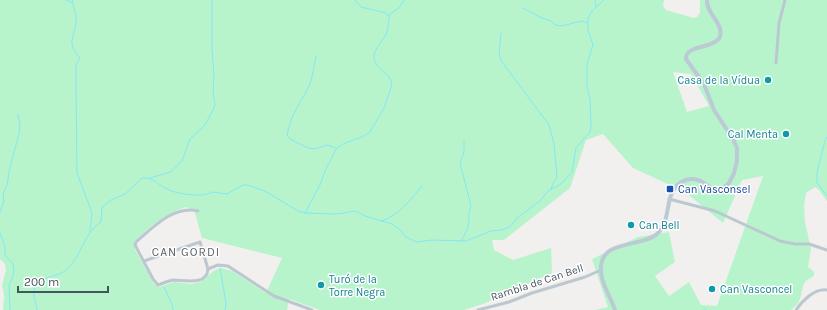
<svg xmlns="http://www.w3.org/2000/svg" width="827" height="310" viewBox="0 0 827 310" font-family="Karla,sans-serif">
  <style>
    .green { fill: #b8f4cb; fill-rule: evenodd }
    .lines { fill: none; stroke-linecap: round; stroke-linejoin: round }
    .stream { stroke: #80e8f7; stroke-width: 1 }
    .street { stroke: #bbc8d0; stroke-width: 3 }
    .secondary { stroke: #bbcad5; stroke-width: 4 }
    .culture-dot { fill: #0f9aa8; stroke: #fff; stroke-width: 1.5 }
    .transit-dot { fill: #1a4fb4; stroke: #fff; stroke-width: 1.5 }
    .labels { text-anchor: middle; stroke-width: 3; stroke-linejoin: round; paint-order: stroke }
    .culture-label { font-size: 11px; fill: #0d838f; stroke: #fff; text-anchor: start }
    .transit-label { font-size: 11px; fill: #164399; stroke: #fff; text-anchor: start }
    .street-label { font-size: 11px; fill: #45555f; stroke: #fff }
    .neighbourhood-label { font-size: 12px; letter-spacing: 1px; fill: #5b6065; stroke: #fff }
  </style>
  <rect width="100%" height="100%" fill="#f2efef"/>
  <!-- green -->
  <path class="green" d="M0,0H664L663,6L666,10L694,18L697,17L700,13V0H827V201L819,190L815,187L806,193L804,205L805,222L811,249L808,267L814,272V276C797,284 806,290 798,303C796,306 793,308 791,310H595L608,307L592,259L638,237L669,232L675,262L655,276L669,296L689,282L701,305L717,306L763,176L742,180L723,223L685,192L633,168L603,134L586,140L570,188L504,240H492L494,250L513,260L551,248L552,273L483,304L464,310H320L289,299L287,310H3L4,296L2,285L6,270L5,264L0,259ZM673,72L691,74L709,106L687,112ZM186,207L194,210L202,238L282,258L266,293L232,271L221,268L215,270L200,282L192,284L174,282L159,287L154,284L134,248V242C150,226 165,214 186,207Z"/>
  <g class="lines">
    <!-- stream -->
    <g class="stream">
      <path d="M66,0L72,3"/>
      <path d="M72,0C73,7 77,14 76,22C74,40 66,42 80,58L76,65V85L77,173L92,213L90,231"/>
      <path d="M355,0L361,7L386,13L388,16"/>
      <path d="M595,0L596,7"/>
      <path d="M523,8L542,18L551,21L556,25L561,26L582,21L587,23"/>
      <path d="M501,33L499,54L502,62L549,125L554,144L557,177L553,183L551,189"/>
      <path d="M316,56C314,66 313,75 310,84C301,103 291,113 287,135L290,139L308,148L314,149L328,145L336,148"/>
      <path d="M827,137L825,141L817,172V183L827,196"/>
      <path d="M150,178L171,172L182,161L190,139L205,125L214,108L215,104L213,92L214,75L212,49V0"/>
      <path d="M0,212L4,201L3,194L7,185L10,167L19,134L20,124L18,115"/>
      <path d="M305,213L320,185L325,171L336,149L343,144L364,136L370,132L384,108L392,85C390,73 383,74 377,65C368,52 383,43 387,32C389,26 388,20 390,14L399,8L404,0"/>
      <path d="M381,221C400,215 409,201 422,186"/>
      <path d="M0,233L5,246V255L13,264L14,271L12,279L9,285L10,310"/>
      <path d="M461,241C465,235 469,227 469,219C469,214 469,212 471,206L460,163L464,152V140"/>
      <path d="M220,268L226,303L225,310"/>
      <path d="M164,287L172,304L173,310"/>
      <path d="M704,308L706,310"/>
      <path d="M37,310C36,302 31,293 36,286C42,275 58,278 67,269C82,256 84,232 101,222L102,207L111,200L125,194L142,178C154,177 159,186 169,190C178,194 204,198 212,192L227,194L243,185H247L265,191L298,211L305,213L334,214L345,213L353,211L358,212L365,216L392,224L399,229L406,237L417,242L432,240L466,241L491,231L502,230L510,227L517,218L540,201L548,191L561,184L572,172L576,148L590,132L591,128L590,99L587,87V64L593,45L588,30V18L592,11L604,0"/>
    </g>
    <!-- street -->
    <g class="street">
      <path d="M776,63L779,23L785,0"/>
      <path d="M669,199L715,211L780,241L795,244H809L827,250"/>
      <path d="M198,211C174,205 153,227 136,242L135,245L153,279L158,285C163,283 168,281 173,280C184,280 207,286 208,269"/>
      <path d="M144,261L200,242L208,269"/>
      <path d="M208,269L218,265L228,266L274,296L312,310"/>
      <path d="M478,310L509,302L532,293L585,277L601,270"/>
      <path d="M796,310C803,300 815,288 827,290"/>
    </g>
    <!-- secondary -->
    <path class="secondary" d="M615,310C610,295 597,278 602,261C607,241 644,246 657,234C674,219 661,189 686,180C703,175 708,192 722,190L729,183L734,173L737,161V148L733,139L714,110L704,84L686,59C686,44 712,50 720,37C724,23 706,14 707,0"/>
  </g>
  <!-- markers -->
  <g class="culture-dot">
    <circle cx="768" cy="80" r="4"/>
    <circle cx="786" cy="134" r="4"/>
    <circle cx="631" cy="225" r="4"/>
    <circle cx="321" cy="285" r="4"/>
    <circle cx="712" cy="289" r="4"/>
  </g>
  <rect class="transit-dot" x="666" y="185" width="8" height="8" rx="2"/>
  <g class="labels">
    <!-- culture labels -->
    <g class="culture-label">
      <text x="760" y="84" text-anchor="end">Casa de la Vídua</text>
      <text x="778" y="138" text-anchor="end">Cal Menta</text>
      <text x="639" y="229">Can Bell</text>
      <text x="329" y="283">Turó de la<tspan x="329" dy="13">Torre Negra</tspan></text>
      <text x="720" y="293">Can Vasconcel</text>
    </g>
    <!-- transit labels -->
    <g class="transit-label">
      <text x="678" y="193">Can Vasconsel</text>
    </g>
    <!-- street labels -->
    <g class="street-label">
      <text transform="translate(537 282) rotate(-18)" y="4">Rambla de Can Bell</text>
    </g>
    <!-- neighbourhood labels -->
    <g class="neighbourhood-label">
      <text x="186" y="256">CAN GORDI</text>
    </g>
  </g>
  <!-- scale -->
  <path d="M18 286v6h90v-6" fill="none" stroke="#45555f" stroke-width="2"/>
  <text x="24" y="286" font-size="12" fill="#45555f" stroke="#ffffff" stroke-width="3" paint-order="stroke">200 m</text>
</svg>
